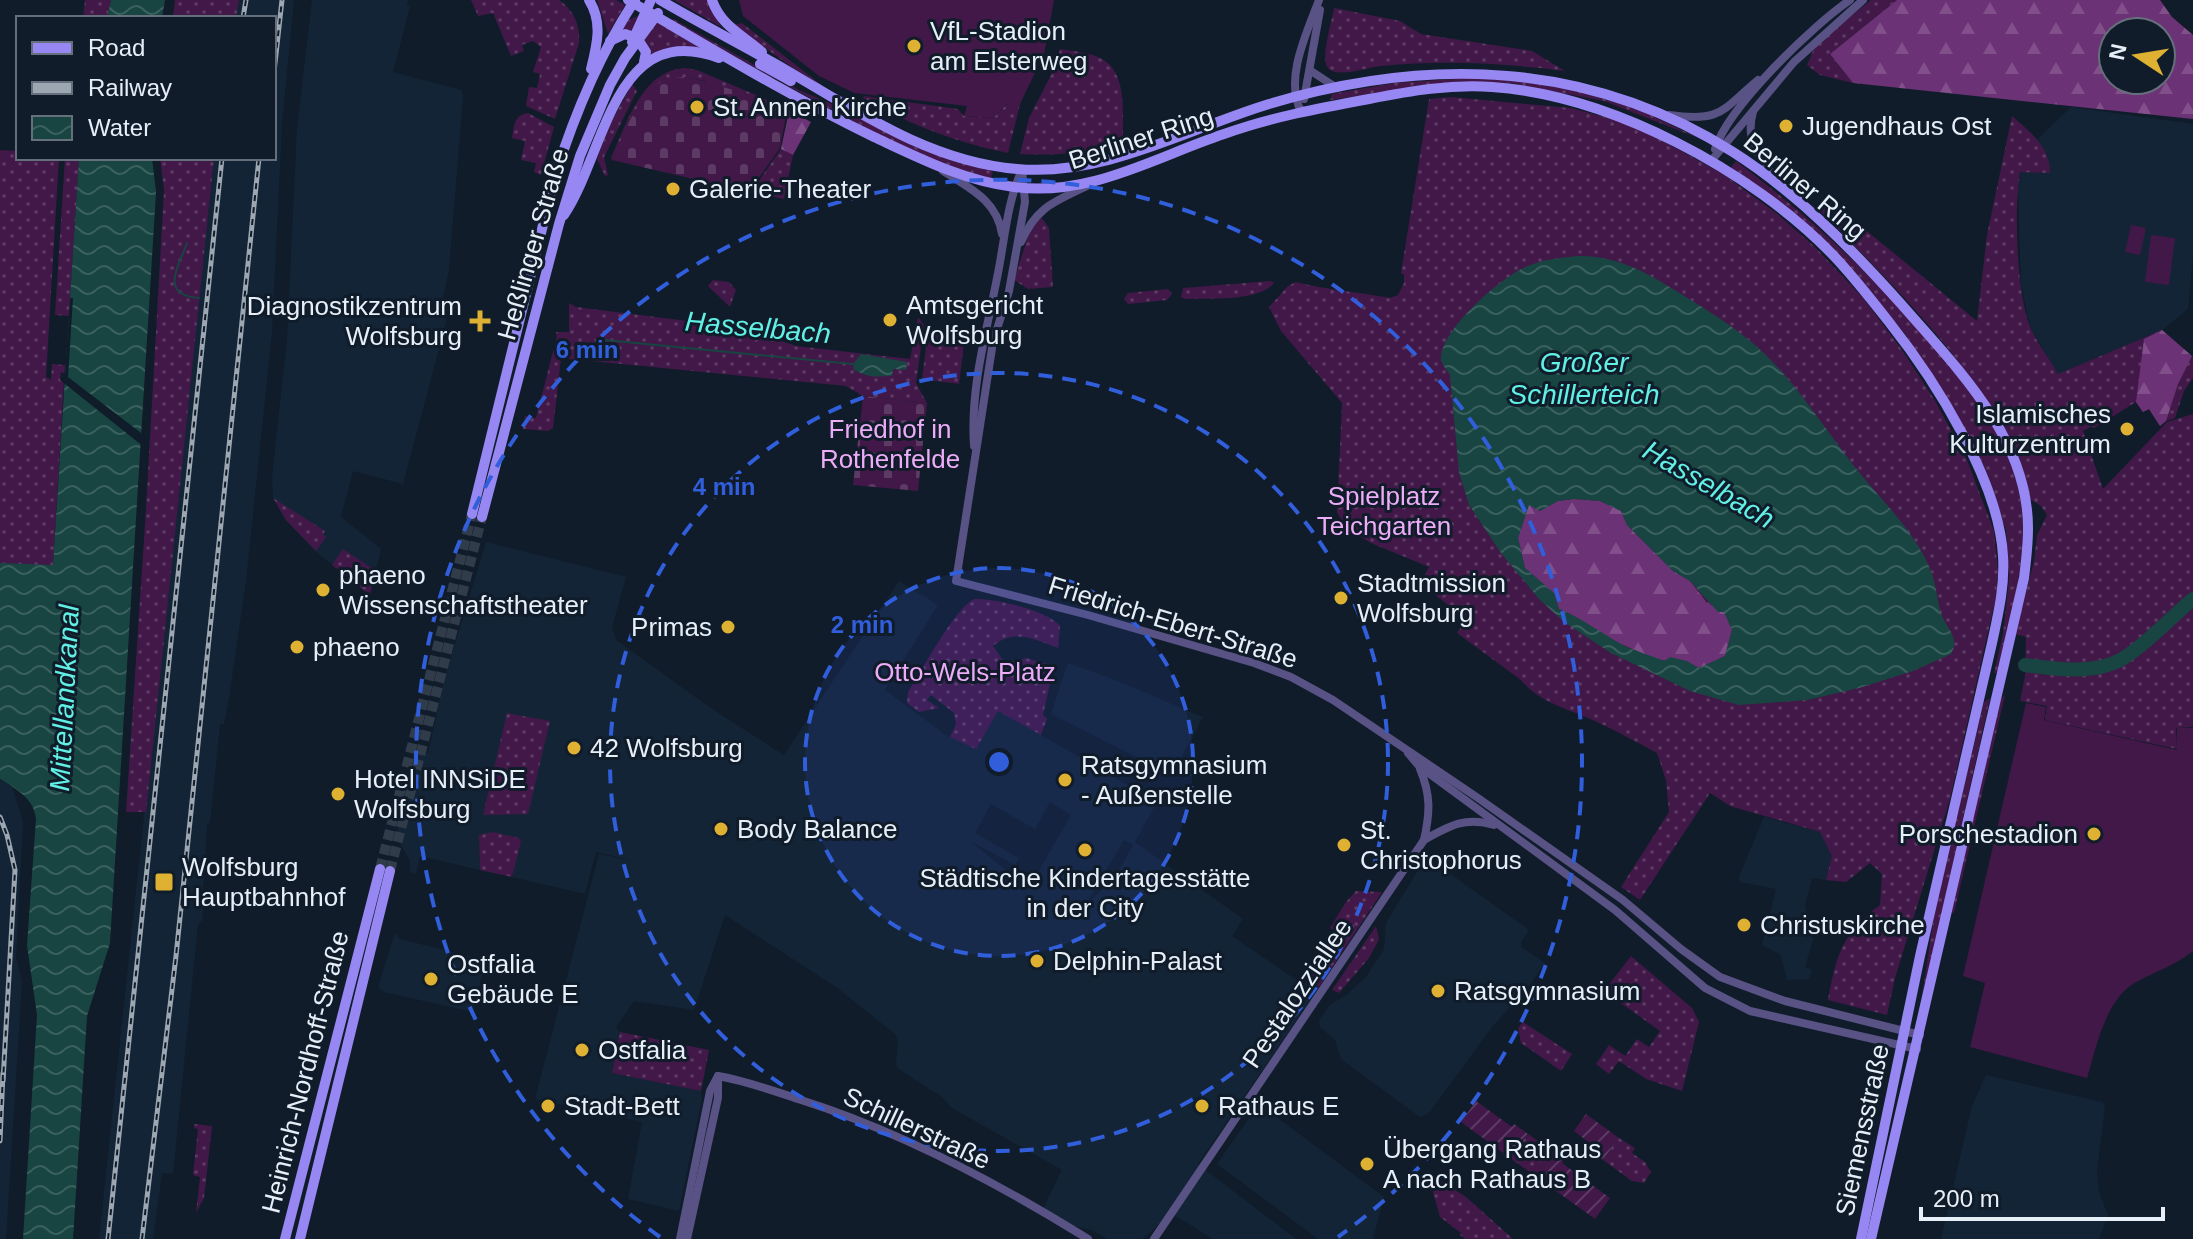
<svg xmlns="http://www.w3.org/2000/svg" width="2193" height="1239" viewBox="0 0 2193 1239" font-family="Helvetica,sans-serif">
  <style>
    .built { fill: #142437; fill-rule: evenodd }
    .grass { fill: url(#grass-dots) }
    .forest { fill: url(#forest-firs); fill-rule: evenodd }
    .cemetery { fill: url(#cemetery-stones) }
    .garden { fill: url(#garden-furrows) }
    .pitch { fill: #411848 }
    .water { fill: url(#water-waves); fill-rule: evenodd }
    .pier { fill: #101c2a }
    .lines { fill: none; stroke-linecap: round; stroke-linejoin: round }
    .stream { stroke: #184542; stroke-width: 2 }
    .river { stroke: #184542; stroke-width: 14 }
    .major-tunnel { stroke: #303c49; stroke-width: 10; stroke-dasharray: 10 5; stroke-linecap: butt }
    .minor { stroke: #585285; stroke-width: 8 }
    .major { stroke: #9687f3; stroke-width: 10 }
    .rail-casing { stroke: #9da7b2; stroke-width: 5 }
    .rail { stroke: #101c2a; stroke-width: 2; stroke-dasharray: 6; stroke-linecap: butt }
    .ring { fill: none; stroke: #315edb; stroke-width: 4; stroke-dasharray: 14 10 }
    .poi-dot { fill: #deb133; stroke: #101c2a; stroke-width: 3 }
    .labels { text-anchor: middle; stroke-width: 6; stroke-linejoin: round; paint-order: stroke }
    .poi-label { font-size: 26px; fill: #e6eef8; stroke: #101c2a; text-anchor: start }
    .street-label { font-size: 26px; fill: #e6eef8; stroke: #101c2a }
    .park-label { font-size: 26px; fill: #ecacf7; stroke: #101c2a }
    .water-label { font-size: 28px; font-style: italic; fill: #61f0e5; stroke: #101c2a }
    .centre { fill: #315edb; stroke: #101c2a; stroke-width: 4 }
    .ring-label { font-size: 24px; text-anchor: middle; font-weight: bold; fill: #315edb; stroke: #101c2a; stroke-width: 6; stroke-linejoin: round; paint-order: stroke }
  </style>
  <defs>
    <pattern id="grass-dots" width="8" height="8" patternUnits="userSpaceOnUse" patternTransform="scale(2)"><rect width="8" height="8" fill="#411848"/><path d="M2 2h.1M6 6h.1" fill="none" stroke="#5c3a63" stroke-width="1.8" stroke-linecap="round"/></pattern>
    <pattern id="forest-firs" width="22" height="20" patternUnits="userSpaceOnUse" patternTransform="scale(2)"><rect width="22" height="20" fill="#6c3276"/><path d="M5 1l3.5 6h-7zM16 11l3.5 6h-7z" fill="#81508a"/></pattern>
    <pattern id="cemetery-stones" width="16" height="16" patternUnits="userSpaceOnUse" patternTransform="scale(2)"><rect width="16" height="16" fill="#411848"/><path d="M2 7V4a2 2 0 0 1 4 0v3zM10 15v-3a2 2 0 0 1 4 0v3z" fill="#5c3a63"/></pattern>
    <pattern id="garden-furrows" width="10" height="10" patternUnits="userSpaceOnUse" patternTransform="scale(2)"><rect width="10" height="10" fill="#411848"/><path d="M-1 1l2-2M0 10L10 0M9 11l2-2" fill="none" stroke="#5c3a63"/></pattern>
    <pattern id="water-waves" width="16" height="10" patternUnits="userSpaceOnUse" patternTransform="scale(2)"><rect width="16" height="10" fill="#184542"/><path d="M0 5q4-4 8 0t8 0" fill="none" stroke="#3a605e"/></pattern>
  </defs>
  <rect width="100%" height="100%" fill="#101c2a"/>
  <!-- built -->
  <g class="built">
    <path d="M239,0H294L282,123L272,332L246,581L229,698L224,724H220L210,823L207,824L203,892L205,893L202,920L198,924L173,1174L162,1173L153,1239H99L214,158H274V18H236Z"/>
    <path d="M312,0H408L407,5L410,6L393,72L461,90L463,96L449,269L443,298L446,322L403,484L353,471L341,517L381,549L370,595L315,551L286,520L273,498L272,477L287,339L297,129Z"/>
    <path d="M2071,107L2193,124V255L2188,309L2162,330L2058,374L2032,331L2028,317L2021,284L2018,189L2020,172L2050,173L2048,156L2038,139Z"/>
    <path d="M486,542L626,577L612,627L616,640L712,709L784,755L899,581L938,605L885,690L946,735L975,748L998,710L1157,802L1135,842L1243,919L1232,936L1298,981L1319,987L1198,1164L1296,1239H1213L1171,1213L1143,1239H1107L1092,1230L1063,1224L1042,1211L1062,1170L952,1108L942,1097L900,1070L896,1066L898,1041L895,1034L836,987L725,915L694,1010L634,1001L616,1027L620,1032L612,1073L701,1091L702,1099L679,1211L628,1199L642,1122L535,1099L599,854L643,863L596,852L585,894L512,877L521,842L479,835L480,870L420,856L416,874L410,872V860L398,840V829L414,749L428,753L444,680ZM1050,802L1071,815L1034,879L1012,875L970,841L1015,865L1019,858L975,833L991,804L1035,829ZM1124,840L1133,845L1115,877L1092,900L1089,899Z"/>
    <path d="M1068,663L1113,679L1203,717L1172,775L1051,714Z"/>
    <path d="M0,780L12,787L23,821L16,957L22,983L6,1239H0Z"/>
    <path d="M1764,817L1820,832L1833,856L1826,880L1812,878L1805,906L1813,939L1805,967L1812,970L1809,979L1787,980L1781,955L1762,945L1776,889L1740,882L1738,879Z"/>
    <path d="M1426,857L1529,930L1521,942V947L1545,963L1529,986L1492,1027L1429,1113L1420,1117L1341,1059L1335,1040L1320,1027L1319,1020L1330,1005L1345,996L1366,977L1384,949L1386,923Z"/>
    <path d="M395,933L400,939L477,958L483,970L473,1012L384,992L378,987Z"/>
    <path d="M1986,1075L2102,1102L2105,1106L2097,1171L2099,1192L2108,1215L2099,1239H1941L1972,1106Z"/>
    <path d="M1259,1104L1384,1197L1373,1239H1318L1217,1164Z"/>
  </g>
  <!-- grass -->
  <g class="grass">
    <path d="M85,0H111L107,18H83Z"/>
    <path d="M175,0H239L236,18H173Z"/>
    <path d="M471,0H559C574,10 580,25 579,43L555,119L526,106L529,87L537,88L540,74L533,72L541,47L533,41L522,45L524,51L511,56L493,13L478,16Z"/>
    <path d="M597,0H616L625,5L608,34Z"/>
    <path d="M674,0H707L721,27Z"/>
    <path d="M1871,0H1897L1830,54L1853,83L1820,75L1807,65L1816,44Z"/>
    <path d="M1334,8L1400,21L1421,34L1532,51L1565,71C1504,63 1443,60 1381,66C1367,67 1338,79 1328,68C1320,59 1332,21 1334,8Z"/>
    <path d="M643,14L698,46V48H668L648,57V53L619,33L628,20Z"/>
    <path d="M673,19L799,90L848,111L917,148L993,171L991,179C943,167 898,145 855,122C793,90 733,55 672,21Z"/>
    <path d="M742,23L824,87L794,69L734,25Z"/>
    <path d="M1060,49C1072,51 1086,52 1098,57C1129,70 1122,114 1123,142C1086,153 1058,156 1020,154L1029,118L1054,69Z"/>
    <path d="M685,68L697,70L772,102L771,105L704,81L684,77L629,125L612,160L611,158C627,124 641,71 685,68Z"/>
    <path d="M1485,77L1566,88L1638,109L1698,138L1604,101L1510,83L1438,84L1330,100L1332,94L1394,83Z"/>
    <path d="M632,84L637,91L604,157L608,175L605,176L597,159L610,124Z"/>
    <path d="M864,96L958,109L964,116L993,118L1007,104H1020L1008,153C957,143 908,124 863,98Z"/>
    <path d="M1451,97L1571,108L1620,121L1650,134L1723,174L1776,213L1815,247L1864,299L1902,350L1934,399L1967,460L1994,531L1998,571L1996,597L1950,799L1895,978L1887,1015L1828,1000C1836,956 1842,933 1880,905L1882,874L1870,863L1846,882L1826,880L1832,856L1820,832L1730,806L1710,793L1640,900L1621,887L1669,812L1666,780L1657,753C1638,743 1619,732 1599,723C1573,710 1540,704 1521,680L1457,633L1466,619L1420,583L1429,567L1371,543L1345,528L1337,512L1342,403L1281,331L1269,307L1288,286L1296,282C1327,290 1358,292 1390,298L1398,295L1404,283V275L1401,273L1429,99Z"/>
    <path d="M528,113L554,127L541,175L534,172L536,163L521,160L525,141L512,138C514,126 514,115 528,113Z"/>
    <path d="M2012,116C2030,132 2051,147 2050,173L2020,172C2014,210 2016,297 2032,331C2039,346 2050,359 2058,374L2162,330L2193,357V378L2184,391L2175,418L2166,421L2160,426L2149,409L2143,412L2136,402L2094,428L2092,426L2083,431L2103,489L2167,422L2193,414V727L2176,728L2177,749L2045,720L2047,706L2020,701L2025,676L2026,637L2015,634L2034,561L2037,535L2047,515L2041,506L2031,500C1999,385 1901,294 1820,211L1830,201L1977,321L1987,235Z"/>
    <path d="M781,149L793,155L784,199L751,192Z"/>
    <path d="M0,150L18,151V158H59L46,377L51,380L52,364L65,365L53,566L0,756Z"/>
    <path d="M65,158H79L69,316L55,315Z"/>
    <path d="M160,158H214L146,812H126L146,509L164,190Z"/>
    <path d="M1736,161C1811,218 1874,276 1935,348C1975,395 2016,447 2022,511C2027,566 2009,620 1997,673H1994L2003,634L2009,579L2006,530L1995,498L1946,398L1905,334L1866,286L1731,168Z"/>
    <path d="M1041,217L1049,228L1053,287L1028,289L1014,280L1029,233Z"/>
    <path d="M713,280L729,282L736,290L730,307L708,286Z"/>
    <path d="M1271,281L1274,283C1259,302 1208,298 1184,299L1181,297L1183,288Z"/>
    <path d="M1168,289L1172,294L1167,300L1128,304L1124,299L1128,293Z"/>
    <path d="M569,303L576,307L743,328L796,346L910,359L918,317L924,325L916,383L927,403L863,396L846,386L561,358L553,428L548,431L523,429L525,416L536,418L557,336L556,332H569Z"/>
    <path d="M928,331L965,335L959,384L922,379Z"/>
    <path d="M273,498L325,531L323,534L326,537L316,551L286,520Z"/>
    <path d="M343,549L376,571L370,595L332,565Z"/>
    <path d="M974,599C993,598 1048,610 1060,626L1058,648C1035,640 1014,628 993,646L1005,663L1026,658L1054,666L1043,715L1047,719L1041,735L998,711L976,749L950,737L956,724L954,713L931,695L927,700L939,708L919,712L907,703L908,692C921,672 955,608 974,599Z"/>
    <path d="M2005,695L1954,913L1950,912L2001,699Z"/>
    <path d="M1990,698L1920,1010L1935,909L1984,702Z"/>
    <path d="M507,713L550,721L528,814L483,815Z"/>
    <path d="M493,832L519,838L521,842L512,877L480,870L479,835Z"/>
    <path d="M1356,891L1382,892L1319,987L1306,982L1338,933L1330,928L1346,902Z"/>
    <path d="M1376,926L1379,939L1369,958L1339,993L1332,990Z"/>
    <path d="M1631,956L1692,1008L1699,1022L1682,1091L1646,1079L1619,1061L1609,1074L1596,1064L1609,1045L1625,1056L1637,1039L1649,1047L1660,1031L1604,991Z"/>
    <path d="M1523,1022L1572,1054L1561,1071L1521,1043L1518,1028Z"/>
    <path d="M620,1032L709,1050L701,1091L612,1073Z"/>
    <path d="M194,1124L212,1126L204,1198L196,1213L200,1177L193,1175L198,1129L194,1128Z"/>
    <path d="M1528,1134L1549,1149L1531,1173L1510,1158Z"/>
    <path d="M1619,1138L1635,1148L1632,1153L1645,1162L1651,1172L1644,1183L1632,1181L1603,1160Z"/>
    <path d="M1427,1171L1466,1197L1513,1239H1465L1460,1235L1461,1233L1440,1217Z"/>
  </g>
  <!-- forest -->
  <g class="forest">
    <path d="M1897,0H2160L2172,17L2193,35V119L1853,83L1830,54ZM2161,32V80H2113V32Z"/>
    <path d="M785,108L811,122L793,155L781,149L788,116Z"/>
    <path d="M2162,330L2192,356L2178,384L2166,421L2160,426L2149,409L2143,412L2136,402L2144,339Z"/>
    <path d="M1574,499L1600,501L1621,511L1627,525L1673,571L1690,581L1707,603L1724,611L1732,630L1725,656L1699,668C1684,659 1678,664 1662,660C1651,658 1637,651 1626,646C1602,636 1583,618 1559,609L1554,593L1525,568L1518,538L1529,504L1540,511L1558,501Z"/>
  </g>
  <!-- cemetery -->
  <g class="cemetery">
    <path d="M684,77C711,82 766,98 786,116L780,148L749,192L612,160C624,135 637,93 665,80C670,78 678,78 684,77Z"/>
    <path d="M863,396L927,403L918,491L853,485Z"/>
  </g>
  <!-- garden -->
  <g class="garden">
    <path d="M1476,1101L1512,1127L1514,1124L1528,1134L1510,1158L1461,1122Z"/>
    <path d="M1586,1114L1619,1138L1603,1160L1584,1146L1587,1141L1574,1131Z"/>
    <path d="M1549,1149L1564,1160L1562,1163L1610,1198L1595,1219L1531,1173Z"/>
  </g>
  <!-- pitch -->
  <g class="pitch">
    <path d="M739,0H1054L1044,54L1020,104H1007L993,118L964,116L967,106L854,93L819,76L743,16Z"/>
    <path d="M2131,225L2146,228L2140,255L2125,252Z"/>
    <path d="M2151,235L2175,238L2169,285L2145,282Z"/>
    <path d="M2026,703L2046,707L2044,720L2177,750V728H2193V951C2175,966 2153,972 2133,984C2105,1002 2096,1048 2087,1078L1970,1047L1985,983L1963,976Z"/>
  </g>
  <!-- water -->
  <g class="water">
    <path d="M111,0H165L162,18H107Z"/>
    <path d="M79,158H152L156,192L110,943L87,1016L73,1239H23L37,1015L27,945L36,819C34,798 16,789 0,779V563L53,565Z"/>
    <path d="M1577,256C1616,255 1646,272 1678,292C1702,307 1727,322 1749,340C1792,375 1820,423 1854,466C1880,499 1918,534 1932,574C1936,586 1937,598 1940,610C1944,627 1961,636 1951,654L1913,671L1859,688L1807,700L1739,705L1690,691L1611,653L1564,622L1539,599L1501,553L1469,505L1459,472L1450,375C1448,371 1442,365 1441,360C1439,331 1503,275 1528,266C1544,259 1560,258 1577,256ZM1574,499L1600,501L1621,511L1627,525L1673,571L1690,581L1718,612H1724L1732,630L1725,656L1699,668L1687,661L1670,657L1664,661C1650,655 1634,651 1621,644C1600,632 1581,618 1559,609L1554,593L1525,568L1518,538L1529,505L1540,511L1558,501Z"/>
    <path d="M861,354L907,362L906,370L893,369L892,376C874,376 872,379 854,370L853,364Z"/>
  </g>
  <!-- pier -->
  <path class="pier" d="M70,298H73L68,377L145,436L144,447L60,380L61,372L65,374Z"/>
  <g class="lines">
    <!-- stream -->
    <g class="stream">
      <path d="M187,243C178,268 159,295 199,298"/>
      <path d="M605,340L853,364"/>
    </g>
    <!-- river -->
    <path class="river" d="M2025,665C2055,669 2094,675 2122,659C2146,645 2171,617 2193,599"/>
    <!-- major-tunnel -->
    <g class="major-tunnel">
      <path d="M380,869L472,514"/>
      <path d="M390,871L482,517"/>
    </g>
    <!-- minor -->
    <g class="minor">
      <path d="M1311,71L1337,88"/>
      <path d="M1304,99L1320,10"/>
      <path d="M1301,111C1284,79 1307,32 1319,0"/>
      <path d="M1753,112C1745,140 1758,156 1775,178"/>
      <path d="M1669,115C1722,122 1721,111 1758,80"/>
      <path d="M1715,149C1729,106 1812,26 1850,0"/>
      <path d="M1711,161L1794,62L1863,0"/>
      <path d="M1022,170L1025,202L1009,291L993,342L956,581L1088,615L1254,663L1291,677L1333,700L1478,798L1623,900L1681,949L1720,977L1785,1001L1920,1035"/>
      <path d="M943,171C969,188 997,200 1002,234"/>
      <path d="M1021,242C1037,205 1057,201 1091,184"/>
      <path d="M974,446C970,386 987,331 998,273C1005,238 1007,202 1022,170"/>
      <path d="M1408,753L1419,766L1615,910L1705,988L1750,1011L1917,1049"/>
      <path d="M1424,840C1449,826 1466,816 1494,825"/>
      <path d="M718,1076C747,1081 774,1091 801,1100C902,1132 998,1183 1088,1239"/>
      <path d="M680,1239L710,1091L718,1076"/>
      <path d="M687,1239L718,1098V1077"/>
      <path d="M1154,1239L1424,840C1430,813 1431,795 1420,769"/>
    </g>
    <!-- major -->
    <g class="major">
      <path d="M589,0C603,22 597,45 591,69"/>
      <path d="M628,0C709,47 789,96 874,137C919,158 964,181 1014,187C1090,197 1155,157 1224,134C1272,117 1320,108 1369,99C1410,91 1450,84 1492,87C1610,95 1751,170 1833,255C1853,276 1871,299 1889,322C1935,380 1999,481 2003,556C2005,586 1998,615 1992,643L1920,956L1861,1239"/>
      <path d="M660,0C701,24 744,46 786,70C858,112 931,162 1017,169C1105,177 1187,129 1269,104C1429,56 1589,61 1733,152C1796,192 1852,249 1902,305C1957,368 2028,438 2028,528C2028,545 2026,562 2024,578L1871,1239"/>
      <path d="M712,0C721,26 743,35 762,52"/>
      <path d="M610,41L625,34L637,38L646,52L644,62"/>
      <path d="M632,42L651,0"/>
      <path d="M760,64L791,81"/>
      <path d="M564,215C606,153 613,19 719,58"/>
      <path d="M472,514L555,176C575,113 599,55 635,0"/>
      <path d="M482,517L559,224L580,156L610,85L625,58L658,13"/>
      <path d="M285,1239L380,869"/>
      <path d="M300,1239L390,871"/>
    </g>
    <defs>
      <g id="rail">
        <path d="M243,18L246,0"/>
        <path d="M274,72L282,0"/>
        <path d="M0,817L7,835L15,870L3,1081"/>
        <path d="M0,1141L3,1073"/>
        <path d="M108,1239L222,158"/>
        <path d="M142,1239L176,956L259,158"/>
      </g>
    </defs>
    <!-- rail casing -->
    <use href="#rail" class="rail-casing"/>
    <!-- rail -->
    <use href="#rail" class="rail"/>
  </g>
  <!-- distance rings -->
  <circle cx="999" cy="762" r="194" fill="#315edb" fill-opacity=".12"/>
  <g class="ring">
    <circle cx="999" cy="762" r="194"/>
    <circle cx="999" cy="762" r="389"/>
    <path d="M660 1237A583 583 0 1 1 1338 1237"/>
  </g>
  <!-- markers -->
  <g class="poi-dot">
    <circle cx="914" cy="46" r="8"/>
    <circle cx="697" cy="107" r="8"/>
    <circle cx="1786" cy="126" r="8"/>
    <circle cx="673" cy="189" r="8"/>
    <circle cx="890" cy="320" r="8"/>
    <path d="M476 309h8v8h8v8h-8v8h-8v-8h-8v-8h8z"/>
    <circle cx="2127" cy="429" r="8"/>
    <circle cx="323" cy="590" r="8"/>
    <circle cx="1341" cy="598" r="8"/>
    <circle cx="728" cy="627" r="8"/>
    <circle cx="297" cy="647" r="8"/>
    <circle cx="574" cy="748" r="8"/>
    <circle cx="1065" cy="780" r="8"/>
    <circle cx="338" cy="794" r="8"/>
    <circle cx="721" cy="829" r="8"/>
    <circle cx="2094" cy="834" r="8"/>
    <circle cx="1344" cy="845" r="8"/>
    <circle cx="1085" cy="850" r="8"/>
    <rect x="154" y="872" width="20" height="20" rx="4"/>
    <circle cx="1744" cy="925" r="8"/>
    <circle cx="1037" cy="961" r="8"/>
    <circle cx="431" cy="979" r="8"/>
    <circle cx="1438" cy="991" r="8"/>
    <circle cx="582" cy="1050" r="8"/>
    <circle cx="548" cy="1106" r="8"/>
    <circle cx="1202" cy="1106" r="8"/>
    <circle cx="1367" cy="1164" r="8"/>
  </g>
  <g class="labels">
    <!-- poi labels -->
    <g class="poi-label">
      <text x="930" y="40">VfL-Stadion<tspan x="930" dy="30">am Elsterweg</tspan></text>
      <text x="713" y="116">St. Annen Kirche</text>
      <text x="1802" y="135">Jugendhaus Ost</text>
      <text x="689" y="198">Galerie-Theater</text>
      <text x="906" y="314">Amtsgericht<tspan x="906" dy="30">Wolfsburg</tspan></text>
      <text x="462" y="315" text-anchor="end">Diagnostikzentrum<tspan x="462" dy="30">Wolfsburg</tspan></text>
      <text x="2111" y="423" text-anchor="end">Islamisches<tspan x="2111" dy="30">Kulturzentrum</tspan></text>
      <text x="339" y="584">phaeno<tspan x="339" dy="30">Wissenschaftstheater</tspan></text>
      <text x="1357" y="592">Stadtmission<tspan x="1357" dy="30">Wolfsburg</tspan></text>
      <text x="712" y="636" text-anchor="end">Primas</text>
      <text x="313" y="656">phaeno</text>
      <text x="590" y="757">42 Wolfsburg</text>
      <text x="1081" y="774">Ratsgymnasium<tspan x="1081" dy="30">- Außenstelle</tspan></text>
      <text x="354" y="788">Hotel INNSiDE<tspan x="354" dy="30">Wolfsburg</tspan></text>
      <text x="737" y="838">Body Balance</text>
      <text x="1360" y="839">St.<tspan x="1360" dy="30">Christophorus</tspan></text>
      <text x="2078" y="843" text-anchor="end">Porschestadion</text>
      <text x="182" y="876">Wolfsburg<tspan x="182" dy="30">Hauptbahnhof</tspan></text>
      <text x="1085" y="887" text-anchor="middle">Städtische Kindertagesstätte<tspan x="1085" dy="30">in der City</tspan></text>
      <text x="1760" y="934">Christuskirche</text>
      <text x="1053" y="970">Delphin-Palast</text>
      <text x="447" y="973">Ostfalia<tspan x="447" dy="30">Gebäude E</tspan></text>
      <text x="1454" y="1000">Ratsgymnasium</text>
      <text x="598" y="1059">Ostfalia</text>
      <text x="564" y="1115">Stadt-Bett</text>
      <text x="1218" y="1115">Rathaus E</text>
      <text x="1383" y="1158">Übergang Rathaus<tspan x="1383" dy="30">A nach Rathaus B</tspan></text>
    </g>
    <!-- street labels -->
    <g class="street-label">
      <text transform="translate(1141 138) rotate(-18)" y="9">Berliner Ring</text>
      <text transform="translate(1805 186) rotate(40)" y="9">Berliner Ring</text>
      <text transform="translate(533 244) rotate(-74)" y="9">Heßlinger Straße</text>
      <text transform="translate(1173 622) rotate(17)" y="9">Friedrich-Ebert-Straße</text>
      <text transform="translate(1297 993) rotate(-56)" y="9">Pestalozziallee</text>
      <text transform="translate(305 1072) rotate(-76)" y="9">Heinrich-Nordhoff-Straße</text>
      <text transform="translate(917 1128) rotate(25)" y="9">Schillerstraße</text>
      <text transform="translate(1862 1130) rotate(-78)" y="9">Siemensstraße</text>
    </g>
    <!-- park labels -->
    <g class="park-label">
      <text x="890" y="438">Friedhof in<tspan x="890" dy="30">Rothenfelde</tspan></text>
      <text x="1384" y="505">Spielplatz<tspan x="1384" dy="30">Teichgarten</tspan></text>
      <text x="965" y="681">Otto-Wels-Platz</text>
    </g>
    <!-- water labels -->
    <g class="water-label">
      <text transform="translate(758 327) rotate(5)" y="10">Hasselbach</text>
      <text x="1584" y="372">Großer<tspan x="1584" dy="32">Schillerteich</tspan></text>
      <text transform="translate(1709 484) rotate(30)" y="10">Hasselbach</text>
      <text transform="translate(64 698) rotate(-87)" y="10">Mittellandkanal</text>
    </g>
  </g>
  <circle cx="999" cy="762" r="12" class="centre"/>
  <g class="ring-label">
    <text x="587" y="358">6 min</text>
    <text x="724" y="495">4 min</text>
    <text x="862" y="633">2 min</text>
  </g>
  <!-- legend -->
  <rect x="16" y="16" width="260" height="144" fill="#101c2a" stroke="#66707c" stroke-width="2"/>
  <rect x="32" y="42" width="40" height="12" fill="#9687f3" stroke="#66707c" stroke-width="2"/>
  <text x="88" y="56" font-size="24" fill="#e6eef8">Road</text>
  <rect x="32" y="82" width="40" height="12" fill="#9da7b2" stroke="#66707c" stroke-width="2"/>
  <text x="88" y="96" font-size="24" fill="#e6eef8">Railway</text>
  <rect x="32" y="116" width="40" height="24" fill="url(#water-waves)" stroke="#66707c" stroke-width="2"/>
  <text x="88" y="136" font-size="24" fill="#e6eef8">Water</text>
  <!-- north arrow -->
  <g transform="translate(2137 56) rotate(282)"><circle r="38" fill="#101c2a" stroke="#66707c" stroke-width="2"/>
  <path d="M0-6L14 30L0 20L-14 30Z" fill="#deb133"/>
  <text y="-12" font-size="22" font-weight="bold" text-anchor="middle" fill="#e6eef8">N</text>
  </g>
  <!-- scale -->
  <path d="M1921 1207v12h242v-12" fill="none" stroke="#e6eef8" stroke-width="4"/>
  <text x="1933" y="1207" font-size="24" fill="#e6eef8" stroke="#101c2a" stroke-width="6" paint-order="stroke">200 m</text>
</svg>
